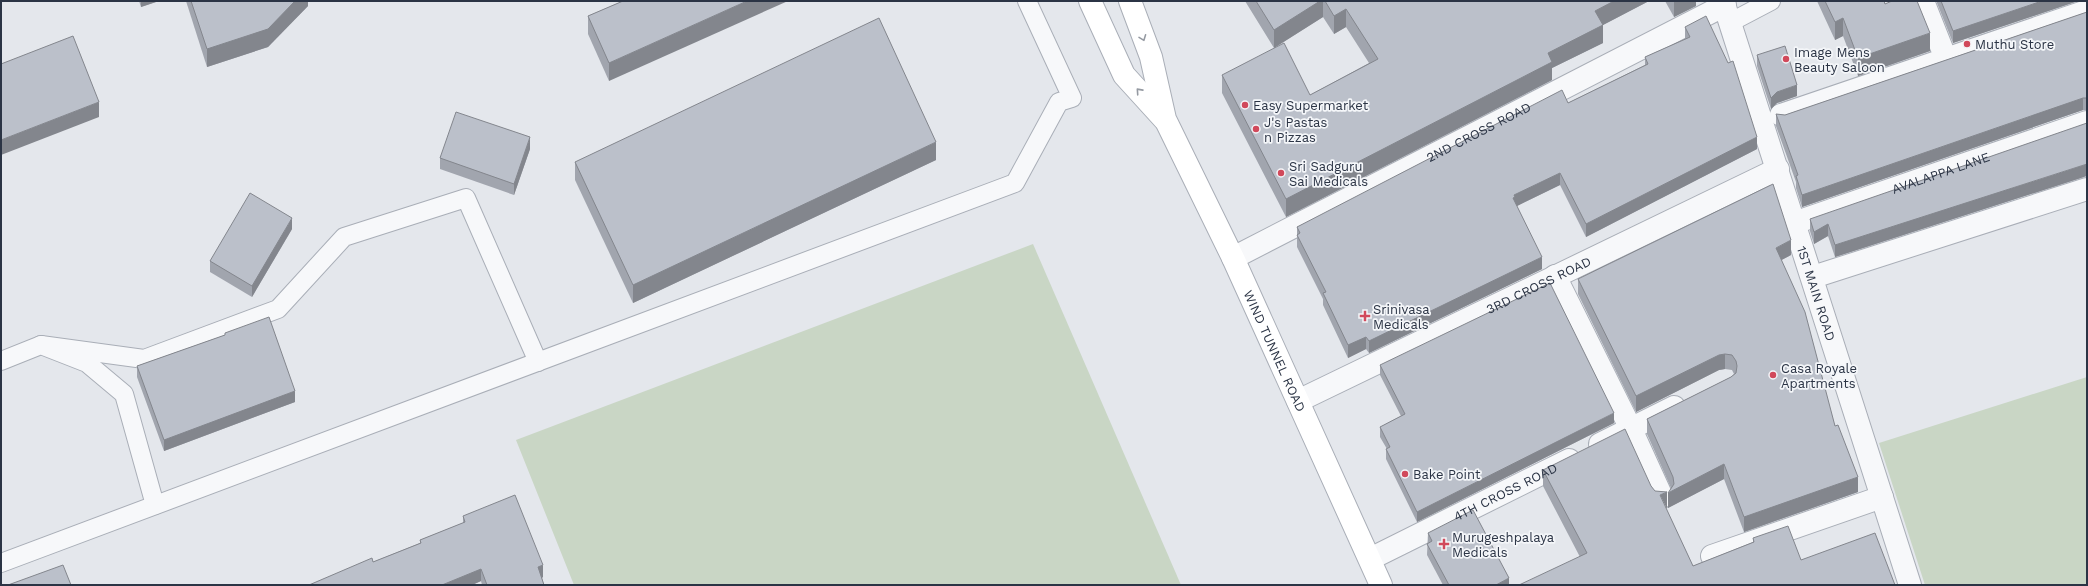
<svg xmlns="http://www.w3.org/2000/svg" width="2088" height="586" viewBox="0 0 2088 586" font-family="'Work Sans',sans-serif">
  <style>
    .green { fill: #c9d6c5 }
    .lines { fill: none; stroke-linecap: round; stroke-linejoin: round }
    .lane-casing { stroke: #a9aeb7; stroke-width: 20 }
    .street-casing { stroke: #a9aeb7; stroke-width: 24 }
    .secondary-casing { stroke: #a9aeb7; stroke-width: 24 }
    .lane { stroke: #f7f8fa; stroke-width: 18 }
    .street { stroke: #f7f8fa; stroke-width: 22 }
    .secondary { stroke: #fff; stroke-width: 22 }
    .wall { fill: #a1a5ae }
    .shaded-wall { fill: #83868d }
    .building { fill: #bbc0ca; stroke: #83868d }
    .oneway { stroke: #959aa2 }
    .poi-dot { fill: #d1495b; stroke: #f4f6f9; stroke-width: 1.5 }
    .labels { text-anchor: middle; stroke-width: 3.5; stroke-linejoin: round; paint-order: stroke }
    .poi-label { font-size: 13px; fill: #2b3445; stroke: #f4f6f9; text-anchor: start }
    .street-label { font-size: 13px; fill: #2b3445; stroke: #f4f6f9 }
  </style>
  <rect width="100%" height="100%" fill="#e4e7ec"/>
  <!-- green -->
  <g class="green">
    <path d="M1033,244L1181,585H574L516,440Z"/>
    <path d="M2087,377V585H1925L1879,443Z"/>
  </g>
  <g class="lines">
    <defs>
      <g id="lane">
        <path d="M1731,22L1771,1"/>
        <path d="M41,345L144,359L278,309L344,237L466,198L538,362"/>
        <path d="M1,361L41,345L87,363L124,394L155,505"/>
        <path d="M1,563L1015,183L1059,102L1072,98L1027,1"/>
      </g>
      <g id="street">
        <path id="s1" d="M1723,1L1910,585"/>
        <path d="M1923,1L1946,59"/>
        <path d="M1781,115L2087,11"/>
        <path id="s2" d="M1794,223L2087,122"/>
        <path id="s3" d="M1233,258L1725,5"/>
        <path d="M1555,276L1631,429L1662,497"/>
        <path d="M1813,277L2087,189"/>
        <path id="s4" d="M1298,401L1778,169"/>
        <path d="M1600,444L1674,407"/>
        <path d="M1712,556L1882,497"/>
        <path id="s5" d="M1370,559L1569,460"/>
      </g>
      <g id="secondary">
        <path d="M1090,1L1124,75L1164,119"/>
        <path id="s6" d="M1130,1L1151,57L1165,119L1233,258L1381,585"/>
      </g>
    </defs>
    <!-- lane casing -->
    <use href="#lane" class="lane-casing"/>
    <!-- street casing -->
    <use href="#street" class="street-casing"/>
    <!-- secondary casing -->
    <use href="#secondary" class="secondary-casing"/>
    <!-- lane -->
    <use href="#lane" class="lane"/>
    <!-- street -->
    <use href="#street" class="street"/>
    <!-- secondary -->
    <use href="#secondary" class="secondary"/>
  </g>
  <!-- wall -->
  <g class="wall">
    <path d="M139,1H159L141,7Z"/>
    <path d="M186,1H308V6L268,47L207,67Z"/>
    <path d="M623,1L609,81L588,34V16Z"/>
    <path d="M1245,1H1649L1603,25V43L1552,68V80L1286,217L1222,93V75L1310,95L1369,63L1346,27L1334,34L1323,17L1274,48Z"/>
    <path d="M1665,1H1697H1696V6L1674,17Z"/>
    <path d="M1817,1H1884L1885,4L1930,51L1858,76L1843,36L1835,40Z"/>
    <path d="M1937,1H2078L1953,43L1937,3Z"/>
    <path d="M2087,12V110H2083L1802,207L1796,188V182L1776,126V114L1785,115Z"/>
    <path d="M1685,27L1757,149L1586,237L1560,185L1517,206L1542,269L1369,353L1366,349L1348,358L1323,305V299L1297,247V227L1568,103L1645,65V57L1685,39Z"/>
    <path d="M1757,55L1797,96L1777,103L1771,109L1757,66Z"/>
    <path d="M530,149L514,195L440,169V158Z"/>
    <path d="M936,160L633,303L575,180V162Z"/>
    <path d="M2084,177L1835,257L1828,236L1814,244L1810,231V219Z"/>
    <path d="M292,229L252,297L210,272V261Z"/>
    <path d="M1791,255L1781,260L1835,426L1858,492L1744,532L1724,479L1668,508L1671,488L1647,434V419L1731,377L1734,374L1732,370L1725,369L1719,370L1636,412L1578,294V279Z"/>
    <path d="M225,333L295,402L164,451L137,377V366L225,335Z"/>
    <path d="M1380,365L1614,423L1417,522L1386,459V449H1387L1380,437V427L1401,416L1380,375Z"/>
    <path d="M1543,470L1651,486L1666,509L1693,566L1753,542V538L1801,560L1895,585L1580,557L1543,486Z"/>
    <path d="M463,516L543,577L542,578L544,585H482L481,581L472,585H309L373,562L420,543V540L463,523Z"/>
    <path d="M1428,533L1509,585H1443L1427,555Z"/>
  </g>
  <!-- shaded-wall -->
  <g class="shaded-wall">
    <path d="M141,1H159L141,7Z"/>
    <path d="M295,1H308V6L268,47L207,67V49Z"/>
    <path d="M747,1H788L609,81V63Z"/>
    <path d="M1320,1H1323V17L1274,48V30Z"/>
    <path d="M1614,1H1649L1603,25V43L1552,68V80L1286,217V199L1548,53L1595,11Z"/>
    <path d="M1674,1H1697H1696V6L1674,17Z"/>
    <path d="M2042,1H2078L1953,43V31Z"/>
    <path d="M1346,9V27L1334,34V16Z"/>
    <path d="M1843,18V36L1835,40V22Z"/>
    <path d="M1930,33V51L1858,76V58Z"/>
    <path d="M1797,85V96L1777,103L1771,109V98L1777,92Z"/>
    <path d="M2083,98V110L1802,207V195Z"/>
    <path d="M99,102V117L1,155V140Z"/>
    <path d="M530,137V149L514,195V184Z"/>
    <path d="M1757,137V149L1586,237V224Z"/>
    <path d="M936,142V160L633,303V285Z"/>
    <path d="M2087,164V176L1835,257V245Z"/>
    <path d="M1560,173V185L1515,207L1513,198L1514,195Z"/>
    <path d="M292,218V229L252,297V286Z"/>
    <path d="M1828,224V236L1814,244V232Z"/>
    <path d="M1791,240V255L1776,263V248Z"/>
    <path d="M1542,257V269L1369,353V341Z"/>
    <path d="M1366,337V349L1348,358V345Z"/>
    <path d="M1725,354V369L1719,370L1636,412V396L1719,355Z"/>
    <path d="M295,391V402L164,451V440Z"/>
    <path d="M1614,413V423L1417,522V512Z"/>
    <path d="M1724,464V479L1668,508V493Z"/>
    <path d="M1858,477V492L1744,532V517Z"/>
    <path d="M1667,492V509L1660,495Z"/>
    <path d="M543,565V577L538,580V567Z"/>
    <path d="M481,569V581L472,585H442Z"/>
    <path d="M1509,578V585H1496Z"/>
  </g>
  <!-- building -->
  <g class="building">
    <path d="M191,1H295L268,29L207,49Z"/>
    <path d="M623,1H747L609,63L588,16Z"/>
    <path d="M1256,1H1320L1274,30Z"/>
    <path d="M1325,1H1614L1595,11L1603,25L1548,53L1552,62L1286,199L1222,75L1284,43L1310,95L1378,59L1346,9L1334,16Z"/>
    <path d="M1825,1H1884L1885,4L1892,1H1917L1930,33L1858,58L1843,18L1835,22Z"/>
    <path d="M1941,1H2042L1953,31Z"/>
    <path d="M2087,12V98H2083L1802,195L1796,176L1798,175L1776,114L1785,115Z"/>
    <path d="M1706,16L1728,63L1733,61L1757,137L1586,224L1560,173L1514,195L1515,197L1513,198L1542,257L1369,341L1366,337L1348,345L1323,293L1326,292L1297,235L1300,233L1297,227L1562,90L1568,103L1648,64L1645,57L1690,37L1685,27Z"/>
    <path d="M879,18L936,142L633,285L575,162Z"/>
    <path d="M73,36L99,102L1,140V64Z"/>
    <path d="M1785,46L1797,85L1777,92L1771,98L1757,55Z"/>
    <path d="M456,112L530,137L514,184L440,158Z"/>
    <path d="M2087,123V164L1835,245L1828,224L1814,232L1810,219Z"/>
    <path d="M1773,184L1791,240L1776,248L1805,312L1835,426L1838,425L1858,477L1744,517L1724,464L1668,493L1674,484L1673,477L1647,419L1731,377L1736,373L1737,366L1736,361L1732,355L1725,354L1719,355L1636,396L1578,279Z"/>
    <path d="M250,193L292,218L252,286L210,261Z"/>
    <path d="M1550,283L1614,413L1417,512L1386,449L1390,447L1380,427L1405,414L1380,365Z"/>
    <path d="M269,317L295,391L164,440L137,366L225,335V333Z"/>
    <path d="M1625,429L1651,486L1655,491L1667,492L1660,495L1693,566L1754,542L1753,538L1788,526L1801,560L1875,533L1895,585H1519L1587,553L1543,470Z"/>
    <path d="M515,495L543,565L538,567L544,585H487L481,569L442,585H309L372,558L373,562L421,543L420,540L465,522L463,516Z"/>
    <path d="M1473,510L1509,578L1496,585H1449L1427,544L1432,541L1428,533Z"/>
    <path d="M63,565L71,585H8Z"/>
  </g>
  <!-- one-way arrows -->
  <defs><path id="oneway-chevron" d="M-2-3.5L2.5 0L-2 3.5" fill="none" stroke-width="1.6" stroke-linecap="round" stroke-linejoin="round"/></defs>
  <g class="oneway">
    <use href="#oneway-chevron" transform="translate(1143 38) rotate(69)"/>
    <use href="#oneway-chevron" transform="translate(1139 91) rotate(-132)"/>
  </g>
  <!-- markers -->
  <g class="poi-dot">
    <circle cx="1967" cy="44" r="4"/>
    <circle cx="1786" cy="59" r="4"/>
    <circle cx="1245" cy="105" r="4"/>
    <circle cx="1256" cy="129" r="4"/>
    <circle cx="1281" cy="173" r="4"/>
    <path d="M1363 310h4v4h4v4h-4v4h-4v-4h-4v-4h4z"/>
    <circle cx="1773" cy="375" r="4"/>
    <circle cx="1405" cy="474" r="4"/>
    <path d="M1442 538h4v4h4v4h-4v4h-4v-4h-4v-4h4z"/>
  </g>
  <g class="labels">
    <!-- poi labels -->
    <g class="poi-label">
      <text x="1975" y="49">Muthu Store</text>
      <text x="1794" y="57">Image Mens<tspan x="1794" dy="15">Beauty Saloon</tspan></text>
      <text x="1253" y="110">Easy Supermarket</text>
      <text x="1264" y="127">J's Pastas<tspan x="1264" dy="15">n Pizzas</tspan></text>
      <text x="1289" y="171">Sri Sadguru<tspan x="1289" dy="15">Sai Medicals</tspan></text>
      <text x="1373" y="314">Srinivasa<tspan x="1373" dy="15">Medicals</tspan></text>
      <text x="1781" y="373">Casa Royale<tspan x="1781" dy="15">Apartments</tspan></text>
      <text x="1413" y="479">Bake Point</text>
      <text x="1452" y="542">Murugeshpalaya<tspan x="1452" dy="15">Medicals</tspan></text>
    </g>
    <!-- street labels -->
    <g class="street-label">
      <text dy="5" stroke="none"><textPath href="#s3" startOffset="276">2ND CROSS ROAD</textPath></text>
      <text dy="5" stroke="none"><textPath href="#s2" startOffset="155">AVALAPPA LANE</textPath></text>
      <text dy="5" stroke="none"><textPath href="#s4" startOffset="267">3RD CROSS ROAD</textPath></text>
      <text dy="5" stroke="none"><textPath href="#s1" startOffset="307">1ST MAIN ROAD</textPath></text>
      <text dy="5" stroke="none"><textPath href="#s6" startOffset="380">WIND TUNNEL ROAD</textPath></text>
      <text dy="5" stroke="none"><textPath href="#s5" startOffset="151">4TH CROSS ROAD</textPath></text>
    </g>
  </g>
  <!-- border -->
  <rect width="2088" height="586" fill="none" stroke="#2b3445" stroke-width="4"/>
</svg>
